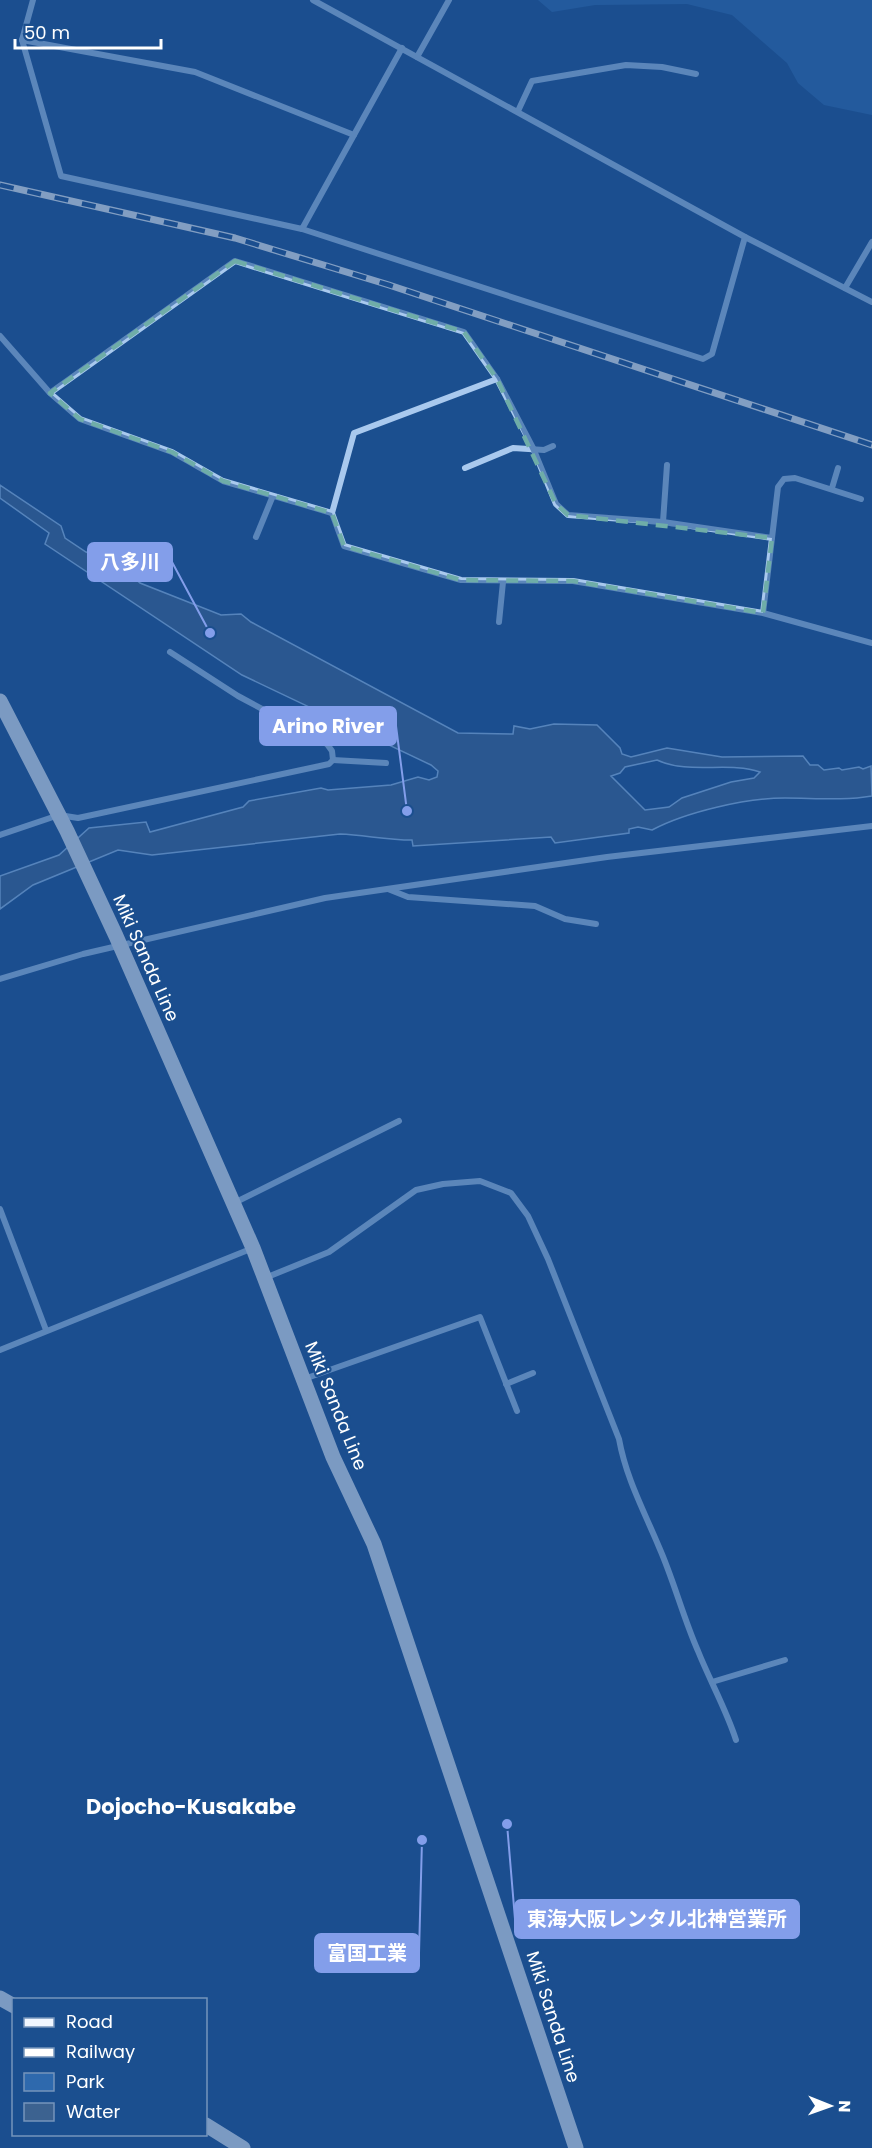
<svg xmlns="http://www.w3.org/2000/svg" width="872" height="2148" viewBox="0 0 872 2148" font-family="Poppins,'Noto Sans JP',sans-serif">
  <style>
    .green { fill: #2e69ad }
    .water { fill: #3c6290; stroke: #9cc4f0; stroke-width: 1.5; fill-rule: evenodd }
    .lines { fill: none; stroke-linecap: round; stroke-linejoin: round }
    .street { stroke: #a9c9ee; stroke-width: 6 }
    .primary { stroke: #f0f6ff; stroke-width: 15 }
    .rail-casing { stroke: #fff; stroke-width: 7 }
    .rail { stroke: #1b4f8f; stroke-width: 4.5; stroke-dasharray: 14; stroke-linecap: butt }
    .marked { fill: none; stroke: #6fada8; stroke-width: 4.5; stroke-dasharray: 12 8; stroke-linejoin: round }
    .labels { text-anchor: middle; stroke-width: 4.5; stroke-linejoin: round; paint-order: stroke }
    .street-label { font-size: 18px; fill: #fff; stroke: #1b4f8f }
    .quarter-label { font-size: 21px; font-weight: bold; fill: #fff; stroke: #1b4f8f }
    .leader { fill: none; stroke: #839eea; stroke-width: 2 }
    .callout-dot { fill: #839eea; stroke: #1b4f8f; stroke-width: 2 }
    .callout { fill: #839eea; stroke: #839eea; stroke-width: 2 }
    .callout-label { font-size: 20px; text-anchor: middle; font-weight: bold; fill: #fff }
  </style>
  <rect width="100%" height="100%" fill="#1b4f8f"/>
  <!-- green -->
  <path class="green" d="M538,0H872V115L824,105L798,83L787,63L732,15L687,4L595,5L552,12Z"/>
  <!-- water -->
  <path class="water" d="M0,485L61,526L65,538L86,552L117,562L140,583L221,615L241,614L251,622L458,733L513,734L514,726L530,729L554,724L597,725L620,748L622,754L631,757L667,748L722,757L803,756L810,765H818L824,770L839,768L842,770L859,767L863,769L871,766L872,796C843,801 814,798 785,798C746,798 686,812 652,830L638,827L629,829V833L555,843L551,837L413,846L412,840C386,840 365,835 340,834L152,855L118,850L33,885L0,909V876L59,855L89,828L146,822L150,832L243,807L249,801L321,788L328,790L391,785L418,777L429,780L437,777L438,771L431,765L242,675L45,544L49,533L0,498ZM657,760C689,775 728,761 760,772L754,778L731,782L682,798L669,807L645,810L611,776L620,773L625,767Z"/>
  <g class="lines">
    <!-- street -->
    <g class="street">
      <path d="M33,0L22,40L61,176L302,229L402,48"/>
      <path d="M313,0L745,237L872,302"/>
      <path d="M22,40L195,72L354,135"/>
      <path d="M417,57L449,0"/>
      <path d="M518,111L532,81L626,65L662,67L696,74"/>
      <path d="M302,229L703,359L712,354L745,237"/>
      <path d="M845,288L872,242"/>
      <path d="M0,336L50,393L235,261L464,332L497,379"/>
      <path d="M50,393L80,419L172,452L223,481L332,513"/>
      <path d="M465,468L513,448L544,450L553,446"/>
      <path d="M832,488L838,468"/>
      <path d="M663,522L667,465"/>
      <path d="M256,537L272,498"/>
      <path d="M772,538L778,487L784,479L795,478L861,499"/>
      <path d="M763,613L772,538L663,522L568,515L556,504L533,448L497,379L354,433L332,513L344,546L461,580L573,581L763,613L872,643"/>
      <path d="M499,622L503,582"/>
      <path d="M333,760L386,763"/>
      <path d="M0,835L59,815L78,818L329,764L333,760L332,751L327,744L238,696L170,652"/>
      <path d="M388,889L408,897L535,906L565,919L596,924"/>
      <path d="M0,979L83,954L325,898L607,857L872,826"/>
      <path d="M234,1203L399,1121"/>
      <path d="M0,1209L46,1330"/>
      <path d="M265,1278L329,1252L416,1190L443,1184L480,1181L511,1193L528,1216L548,1259L619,1439C626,1478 644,1511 659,1547C674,1581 683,1617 698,1651C710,1681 726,1709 736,1740"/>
      <path d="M0,1350L253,1248"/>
      <path d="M304,1379L480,1317L517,1411"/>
      <path d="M506,1384L533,1373"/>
      <path d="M712,1682L785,1660"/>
    </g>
    <!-- primary -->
    <g class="primary">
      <path d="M0,701L67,831L116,936L253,1248L333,1457L374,1544L576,2148"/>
      <path d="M0,1998L14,2006"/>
      <path d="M206,2125L243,2148"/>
    </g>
    <defs>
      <path id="rail" d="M0,185L235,238L389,285L872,445"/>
    </defs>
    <!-- rail casing -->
    <use href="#rail" class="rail-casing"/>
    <!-- rail -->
    <use href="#rail" class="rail"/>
  </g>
  <!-- marked area -->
  <path d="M0 0H872V2148H0ZM235,261L464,332L497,379L556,504L568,515L772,538L763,613L573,581L461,580L344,546L332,513L223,481L172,452L80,419L50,393Z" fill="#1b4f8f" fill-opacity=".55" fill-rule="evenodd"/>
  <path class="marked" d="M235,261L464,332L497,379L556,504L568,515L772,538L763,613L573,581L461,580L344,546L332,513L223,481L172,452L80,419L50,393Z"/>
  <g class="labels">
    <!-- street labels -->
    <g class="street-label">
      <text transform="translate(146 958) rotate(66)" y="6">Miki Sanda Line</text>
      <text transform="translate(336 1406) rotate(68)" y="6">Miki Sanda Line</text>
      <text transform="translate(553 2017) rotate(72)" y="6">Miki Sanda Line</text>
    </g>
    <!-- quarter labels -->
    <g class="quarter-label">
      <text x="191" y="1814">Dojocho-Kusakabe</text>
    </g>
  </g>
  <!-- callouts -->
  <path class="leader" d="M210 633L172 562M407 811L396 726M507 1824L515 1919M422 1840L419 1953"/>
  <g class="callout-dot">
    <circle cx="210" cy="633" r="6"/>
    <circle cx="407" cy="811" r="6"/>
    <circle cx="507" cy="1824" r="6"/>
    <circle cx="422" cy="1840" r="6"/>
  </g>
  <g class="callout">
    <rect x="88" y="543" width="84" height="38" rx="6"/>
    <rect x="260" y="707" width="136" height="38" rx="6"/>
    <rect x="515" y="1900" width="284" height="38" rx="6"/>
    <rect x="315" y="1934" width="104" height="38" rx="6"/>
  </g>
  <g class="callout-label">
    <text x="130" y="569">八多川</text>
    <text x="328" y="733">Arino River</text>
    <text x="657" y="1926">東海大阪レンタル北神営業所</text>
    <text x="367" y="1960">富国工業</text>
  </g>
  <!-- legend -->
  <rect x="12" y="1998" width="195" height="138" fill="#1b4f8f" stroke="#7695bc" stroke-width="1.5"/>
  <rect x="24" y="2018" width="30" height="9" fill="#f0f6ff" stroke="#7695bc" stroke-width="1.5"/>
  <text x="66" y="2028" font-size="18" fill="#ffffff">Road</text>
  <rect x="24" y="2048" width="30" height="9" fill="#ffffff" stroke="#7695bc" stroke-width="1.5"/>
  <text x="66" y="2058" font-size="18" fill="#ffffff">Railway</text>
  <rect x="24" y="2073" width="30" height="18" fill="#2e69ad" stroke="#7695bc" stroke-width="1.5"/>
  <text x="66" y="2088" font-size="18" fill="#ffffff">Park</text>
  <rect x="24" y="2103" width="30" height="18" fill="#3c6290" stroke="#7695bc" stroke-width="1.5"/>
  <text x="66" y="2118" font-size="18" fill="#ffffff">Water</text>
  <!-- north arrow -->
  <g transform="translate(830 2106) rotate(91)" stroke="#1b4f8f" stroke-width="4.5" paint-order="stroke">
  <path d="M0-4.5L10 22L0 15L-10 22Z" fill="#ffffff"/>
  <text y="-9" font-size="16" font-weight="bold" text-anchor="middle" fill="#ffffff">N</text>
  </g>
  <!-- scale -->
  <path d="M15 39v9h146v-9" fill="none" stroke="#ffffff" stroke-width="3"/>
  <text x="24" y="39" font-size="18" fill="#ffffff" stroke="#1b4f8f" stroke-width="4.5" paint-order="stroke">50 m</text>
</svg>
